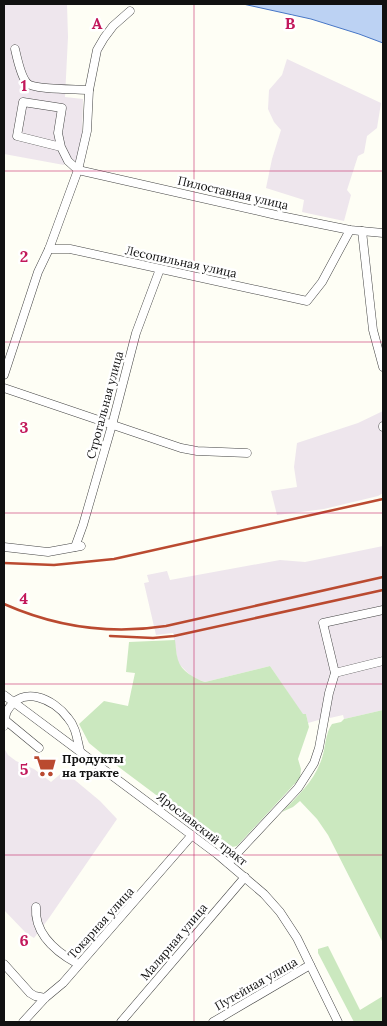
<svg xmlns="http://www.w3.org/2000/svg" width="387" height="1026" viewBox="0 0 387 1026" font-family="Lora,serif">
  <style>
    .industrial { fill: #eee6ed }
    .green { fill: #cbe8bf }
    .water { fill: #bcd2f3; stroke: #4776c6 }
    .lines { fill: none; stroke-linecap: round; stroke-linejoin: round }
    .minor-casing { stroke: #444; stroke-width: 9 }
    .minor { stroke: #fff; stroke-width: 8 }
    .rail { stroke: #ba4a30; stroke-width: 2.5 }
    .grid { fill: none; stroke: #c2185b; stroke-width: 1; stroke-opacity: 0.55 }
    .labels { text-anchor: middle; stroke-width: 5; stroke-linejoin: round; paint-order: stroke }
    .street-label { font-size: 12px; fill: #111; stroke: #fff }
    .poi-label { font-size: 12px; font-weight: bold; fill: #111; stroke: #fff; text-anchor: start }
    .grid-label { font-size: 16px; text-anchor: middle; font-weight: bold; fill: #c2185b; stroke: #fff; stroke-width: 5; stroke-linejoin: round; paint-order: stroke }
  </style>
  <rect width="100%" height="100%" fill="#fefef5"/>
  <!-- industrial -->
  <g class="industrial">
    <path d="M4,4H67L68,37L65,97L83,99L82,137L76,161L71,159L64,163V165L4,154Z"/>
    <path d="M287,59L381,103L377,128L367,136L364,153L358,156L347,190L351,195L344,221L302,212L304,200L266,188L272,159L281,130L274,122L268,109L269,90L282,75Z"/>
    <path d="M383,411V493L378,496L324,509L277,515L271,491L297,487L294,467L297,443L358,423Z"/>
    <path d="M383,546V710L344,719L343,715L330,718L329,717L308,723L306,714L303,715L270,666L205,682L193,678L178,663L173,633L156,635L144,583L149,582L147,575L167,571L170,580L280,560L305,562Z"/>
    <path d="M4,748L8,755L16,761L34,769L51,782L64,771L100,801L117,819L49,918L34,938L26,933L4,910Z"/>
  </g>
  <!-- green -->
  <g class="green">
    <path d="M175,640C176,647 176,654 178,660C181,671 195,679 205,682L270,666L303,714H306L309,727L298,759L301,769L300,778L237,846L227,848L112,762L89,743L79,724L104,701L128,706L135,673L126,672L129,642Z"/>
    <path d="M383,710V943L328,835L317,819L300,801L293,807L282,812C298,796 315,780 322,758C326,746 325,734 332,724L341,722L344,719Z"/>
    <path d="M328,946L360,1010L383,996V1022H354L318,953V949Z"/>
  </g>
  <!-- water -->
  <path class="water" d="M243,4H383V43L359,34L311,19Z"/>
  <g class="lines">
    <defs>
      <g id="minor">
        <path d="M15,49C17,58 21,77 27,83C33,90 77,89 89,90"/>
        <path d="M61,147L58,133L62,108L23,102L17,136L61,147L68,161L78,170"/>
        <path d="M78,170L276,215L350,230L383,233"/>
        <path d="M362,231L373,330L383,367"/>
        <path d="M49,249H70L307,301L322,282L350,230"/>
        <path d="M4,375L38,272L49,249L78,170L87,131L89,90L97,50L104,38L113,26L130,11"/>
        <path d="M4,388L181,448L197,451L247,453"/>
        <path d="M383,427V426"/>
        <path d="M4,547L48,552L81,546"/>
        <path d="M75,547L83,525L112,425L136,333L160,269"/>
        <path d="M335,673L383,661"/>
        <path d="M4,695L217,854L264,894L280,912L297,938L338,1022"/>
        <path d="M5,720L39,748"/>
        <path d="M4,726C5,722 5,715 7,711C22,684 54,699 68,718C76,727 77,739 80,751"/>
        <path d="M228,863L298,788L314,763L319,748L329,693L335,673L323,623L383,610"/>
        <path d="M36,907C34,934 56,952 78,964"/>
        <path d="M4,964L30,993L35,996L45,998"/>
        <path d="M23,1022L45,998L63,983L192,835"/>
        <path d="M121,1022L245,877"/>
        <path d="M213,1022L310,965"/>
      </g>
    </defs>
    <!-- minor casing -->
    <use href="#minor" class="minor-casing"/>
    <!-- minor -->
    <use href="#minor" class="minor"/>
    <!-- rail -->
    <g class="rail">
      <path d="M4,563L54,565L114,559L383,499"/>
      <path d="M4,604C56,627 109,635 166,626L383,577"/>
      <path d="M110,636L153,638L174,636L383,590"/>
    </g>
  </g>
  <!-- grid -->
  <path class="grid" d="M194,4V1022M4,171H383M4,342H383M4,513H383M4,684H383M4,855H383"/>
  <!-- icons -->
  <defs>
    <symbol id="supermarket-bare" viewBox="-9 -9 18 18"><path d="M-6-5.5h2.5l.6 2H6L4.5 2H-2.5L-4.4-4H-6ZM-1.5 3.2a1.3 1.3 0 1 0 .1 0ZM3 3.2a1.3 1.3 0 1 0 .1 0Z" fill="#ba4a30" stroke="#fff" stroke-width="2.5" paint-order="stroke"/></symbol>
  </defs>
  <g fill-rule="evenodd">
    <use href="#supermarket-bare" x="29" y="750" width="32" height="32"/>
  </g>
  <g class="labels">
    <!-- street labels -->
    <g class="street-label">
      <text transform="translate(233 193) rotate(13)" y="4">Пилоставная улица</text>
      <text transform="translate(181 262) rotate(12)" y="4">Лесопильная улица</text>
      <text transform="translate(105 405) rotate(-75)" y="4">Строгальная улица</text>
      <text transform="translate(202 829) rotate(38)" y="4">Ярославский тракт</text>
      <text transform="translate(101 923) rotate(-48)" y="4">Токарная улица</text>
      <text transform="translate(174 942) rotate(-50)" y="4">Малярная улица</text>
      <text transform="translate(256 984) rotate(-30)" y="4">Путейная улица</text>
    </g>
    <!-- poi labels -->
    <g class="poi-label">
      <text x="62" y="763">Продукты<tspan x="62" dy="14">на тракте</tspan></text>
    </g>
  </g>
  <g class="grid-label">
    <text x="97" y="29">A</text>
    <text x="290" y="29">B</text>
    <text x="24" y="91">1</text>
    <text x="24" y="262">2</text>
    <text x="24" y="433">3</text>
    <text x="24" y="604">4</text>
    <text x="24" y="775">5</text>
    <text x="24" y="946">6</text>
  </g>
  <!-- border -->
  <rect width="387" height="1026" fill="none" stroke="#111111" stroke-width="10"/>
</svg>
